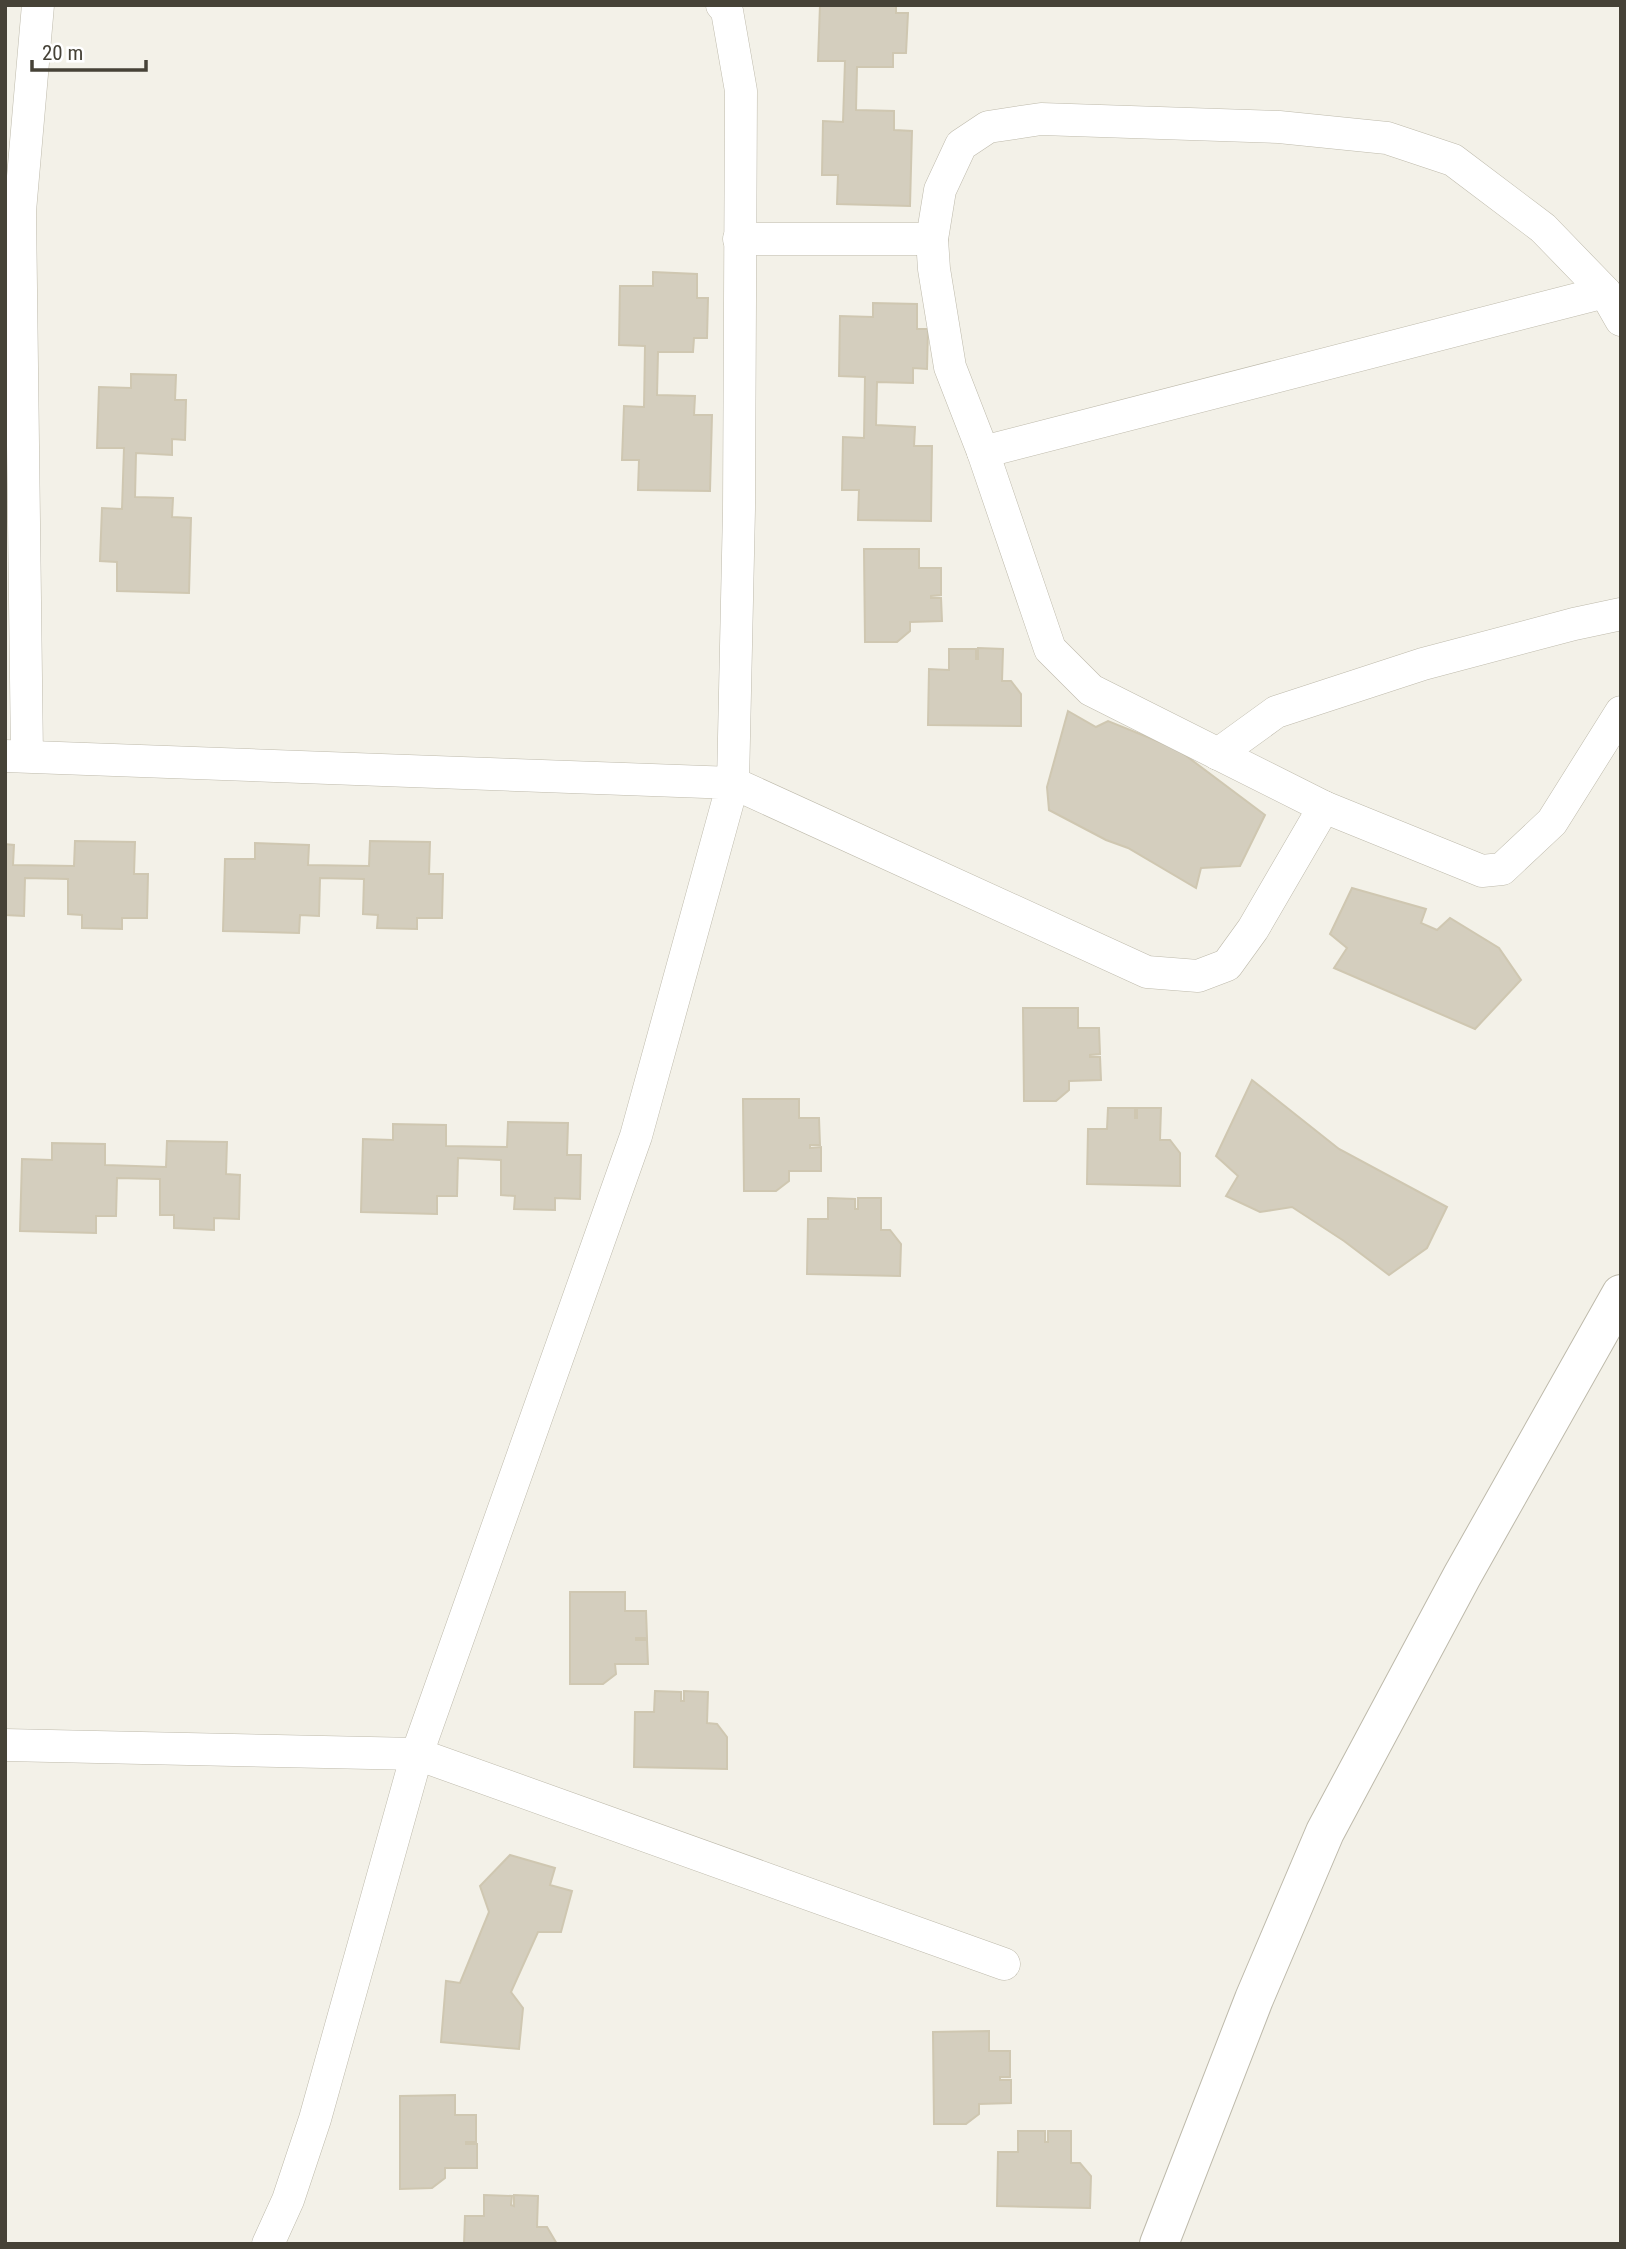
<svg xmlns="http://www.w3.org/2000/svg" width="1626" height="2249" viewBox="0 0 1626 2249" font-family="'Roboto Condensed',sans-serif">
  <style>
    .building { fill: #d4cebe; stroke: #cfc7b1; stroke-width: 2 }
    .lines { fill: none; stroke-linecap: round; stroke-linejoin: round }
    .minor-casing { stroke: #bebaab; stroke-width: 33 }
    .tertiary-casing { stroke: #bebaab; stroke-width: 40 }
    .minor { stroke: #fff; stroke-width: 32 }
    .tertiary { stroke: #fff; stroke-width: 38 }
  </style>
  <rect width="100%" height="100%" fill="#f3f1e8"/>
  <!-- building -->
  <g class="building">
    <path d="M820,5H896V13H908L906,53H893V67H857L856,110L894,111V130L912,131L910,206L837,204L838,175H822L823,121L843,122L845,61H818Z"/>
    <path d="M653,272L697,274V298H708L707,338H694L693,352H658L657,395L695,396L694,415H712L710,491L638,490L639,460H622L624,406L644,407L645,346L619,345L620,286H653Z"/>
    <path d="M873,303L917,304V329H928L927,369L913,368V383L877,382L876,425L915,427L914,446H932L931,521L858,520L859,490H842L843,437L864,438L865,377L839,376L840,316L873,317Z"/>
    <path d="M131,374L176,375L175,400H186L185,440L172,439V455L136,453L135,497L173,498L172,517L191,518L189,593L117,591V562L100,561L102,508L122,509L124,448H97L99,387L131,388Z"/>
    <path d="M864,549H919V568H941V595L931,596V598H941L942,621L910,622V631L897,642H865Z"/>
    <path d="M978,648L1003,649L1002,681H1011L1021,694V726L928,725L929,669L949,670V649H976V659H978Z"/>
    <path d="M1068,711L1096,727L1108,721L1177,749L1265,815L1240,866L1201,868L1196,888L1128,848L1106,840L1049,810L1047,787Z"/>
    <path d="M75,841L135,842L134,874H148L147,918H122V929L82,928V915L68,914V879L25,878L24,916L5,915V844L14,845L13,865L74,866Z"/>
    <path d="M370,841L430,842L429,874H443L442,918H417V929L377,928L378,915L363,914L364,879L320,878L319,916L300,915L299,933L223,931L225,859H255V843L309,845L308,865L369,866Z"/>
    <path d="M1352,888L1426,909L1421,923L1437,930L1450,918L1499,948L1521,980L1475,1029L1334,968L1347,948L1330,934Z"/>
    <path d="M1023,1008H1078V1028H1099L1100,1054L1090,1055V1057H1100L1101,1080L1069,1081V1090L1056,1101H1024Z"/>
    <path d="M1252,1080L1339,1149L1447,1207L1427,1248L1389,1275L1344,1241L1292,1207L1260,1212L1226,1196L1238,1176L1216,1156Z"/>
    <path d="M743,1099H799V1118H819L820,1145H810V1148L821,1147V1171H789V1181L776,1191H744Z"/>
    <path d="M1108,1108H1135V1118H1137V1108H1161L1160,1140H1170L1180,1153V1186L1087,1184L1088,1129H1107Z"/>
    <path d="M508,1122L568,1123L567,1155H581L580,1199L555,1198V1210L514,1209L515,1196L501,1195V1160L458,1158L457,1196H437V1214L361,1212L363,1139L393,1140V1124L446,1125V1146L507,1147Z"/>
    <path d="M167,1141L227,1142L226,1174L240,1175L239,1219L214,1218V1230L174,1228V1215H160V1179L117,1178L116,1216H96V1233L20,1231L22,1159L52,1160V1143L105,1144V1165L166,1167Z"/>
    <path d="M828,1198L855,1199V1209H858V1198H881V1230H890L901,1244L900,1276L807,1274L808,1219H828Z"/>
    <path d="M570,1592H625V1611H646L647,1638H636V1640H647L648,1664H615L616,1674L603,1684H570Z"/>
    <path d="M655,1691L681,1692V1701H684V1691L708,1692L707,1723L717,1724L727,1737V1769L634,1767L635,1712H654Z"/>
    <path d="M510,1855L555,1868L550,1885L572,1891L561,1932H538L511,1992L523,2008L519,2049L441,2042L446,1981L460,1983L489,1912L480,1886Z"/>
    <path d="M989,2031V2051H1010V2077H1000V2080H1011V2103L979,2104V2114L966,2124H934L933,2032Z"/>
    <path d="M455,2095V2115H476V2142H466V2144H477V2168H445V2178L432,2188L400,2189V2096Z"/>
    <path d="M1018,2131H1045V2142H1048V2131H1071V2163H1080L1091,2176L1090,2208L997,2206L998,2152H1018Z"/>
    <path d="M484,2195L512,2196L511,2205L514,2206V2195L538,2196L537,2227H547L557,2244H464L465,2216H484Z"/>
  </g>
  <g class="lines">
    <defs>
      <g id="minor">
        <path d="M722,5L727,11L741,91L739,509L733,783L1147,972L1198,976L1227,965L1253,929L1324,807L1482,871L1502,869L1552,822L1621,712"/>
        <path d="M739,239H932L940,190L961,145L988,127L1041,119L1279,127L1387,138L1453,160L1543,228L1605,292L1621,320"/>
        <path d="M932,239L934,269L950,367L983,452L1050,649L1091,690L1324,807"/>
        <path d="M983,452L1605,292"/>
        <path d="M1218,754L1276,712L1423,664L1574,624L1621,614"/>
        <path d="M5,756L733,783L636,1136L417,1754L315,2119L288,2200L268,2244"/>
        <path d="M27,756L20,211L38,5"/>
        <path d="M5,1745L417,1754L1004,1964"/>
      </g>
      <path id="tertiary" d="M1159,2244L1254,1999L1325,1832L1462,1576L1621,1294"/>
    </defs>
    <!-- minor casing -->
    <use href="#minor" class="minor-casing"/>
    <!-- tertiary casing -->
    <use href="#tertiary" class="tertiary-casing"/>
    <!-- minor -->
    <use href="#minor" class="minor"/>
    <!-- tertiary -->
    <use href="#tertiary" class="tertiary"/>
  </g>
  <!-- border -->
  <rect width="1626" height="2249" fill="none" stroke="#464237" stroke-width="14"/>
  <!-- scale -->
  <path d="M32 60v10h114v-10" fill="none" stroke="#464237" stroke-width="3.5"/>
  <text x="42" y="60" font-size="21" fill="#464237" stroke="#ffffff" stroke-width="5" paint-order="stroke">20 m</text>
</svg>
